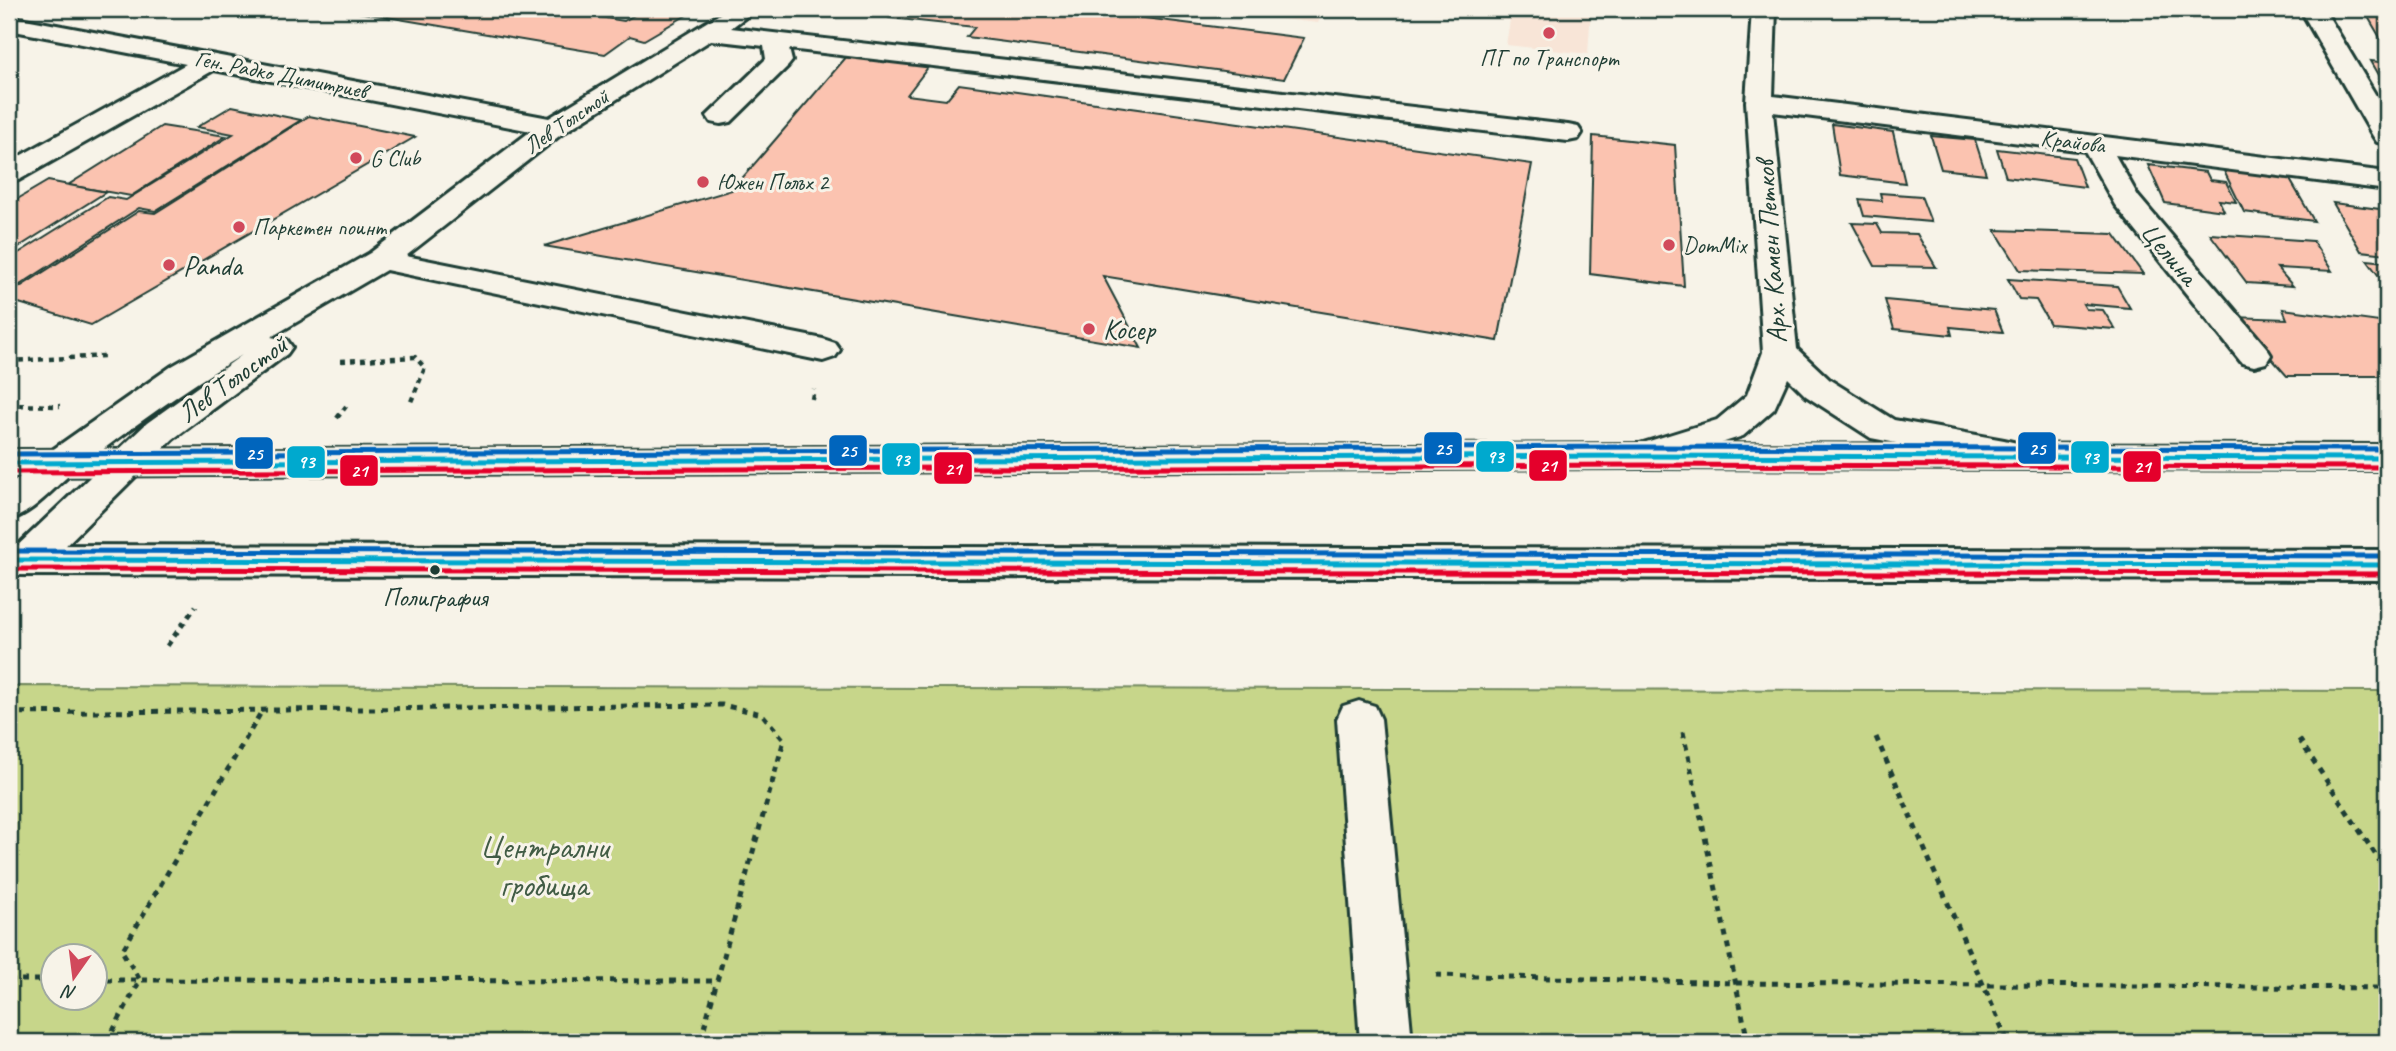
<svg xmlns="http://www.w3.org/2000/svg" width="2396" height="1051" viewBox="0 0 2396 1051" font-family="Caveat,sans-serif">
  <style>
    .built { fill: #f8e5d7 }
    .green { fill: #c7d68a; stroke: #738a5f; stroke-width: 2; fill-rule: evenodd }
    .building { fill: #fbc3b0; stroke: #1f3d34; stroke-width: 2 }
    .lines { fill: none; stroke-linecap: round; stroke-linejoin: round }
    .minor-casing { stroke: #1f3d34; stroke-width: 6 }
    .major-casing { stroke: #1f3d34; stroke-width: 6 }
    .path-far1 { stroke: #1f3d34; stroke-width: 4.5; stroke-dasharray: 5 5; stroke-linecap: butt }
    .path { stroke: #1f3d34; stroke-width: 5; stroke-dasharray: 6 6; stroke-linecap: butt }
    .minor { fill: #f7f3e8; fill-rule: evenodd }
    .major { fill: #f7f3e8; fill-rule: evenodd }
    .bus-1-casing { stroke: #f7f3e8; stroke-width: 10 }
    .bus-2-casing { stroke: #f7f3e8; stroke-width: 10 }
    .bus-3-casing { stroke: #f7f3e8; stroke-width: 10 }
    .bus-1 { stroke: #00a9ce; stroke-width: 5 }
    .bus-2 { stroke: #e4002b; stroke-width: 5 }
    .bus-3 { stroke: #0065bd; stroke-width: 5 }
    .poi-dot { fill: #d1495b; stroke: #f7f3e8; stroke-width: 2.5 }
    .bus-dot { fill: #1f3d34; stroke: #f7f3e8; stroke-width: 2.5 }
    .labels { text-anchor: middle; stroke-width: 6; stroke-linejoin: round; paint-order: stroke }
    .far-poi-label { font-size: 23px; fill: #1f3d34; stroke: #f7f3e8; text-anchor: start }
    .far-street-label { font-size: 23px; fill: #1f3d34; stroke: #f7f3e8 }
    .bus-label { font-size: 26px; fill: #1f3d34; stroke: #f7f3e8 }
    .street-label { font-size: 28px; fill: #1f3d34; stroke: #f7f3e8 }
    .poi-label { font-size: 28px; fill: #1f3d34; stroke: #f7f3e8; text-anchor: start }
    .near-park-label { font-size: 33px; fill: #415c45; stroke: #f7f3e8 }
    .line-badge { stroke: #f7f3e8; stroke-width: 2.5 }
    .badge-label { font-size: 19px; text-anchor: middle; font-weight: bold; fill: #fff }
  </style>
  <rect width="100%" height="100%" fill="#f7f3e8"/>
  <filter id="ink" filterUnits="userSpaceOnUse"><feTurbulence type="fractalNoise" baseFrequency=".0143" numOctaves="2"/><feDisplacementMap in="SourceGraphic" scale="14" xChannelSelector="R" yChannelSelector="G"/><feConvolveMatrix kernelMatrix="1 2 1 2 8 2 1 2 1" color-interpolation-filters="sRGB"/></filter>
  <g filter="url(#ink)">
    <!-- built -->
    <g class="built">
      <path d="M1229,9H1324L1318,23L1227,13Z"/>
      <path d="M1401,9H1591L1588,54L1506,45L1510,20Z"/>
    </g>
    <!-- green -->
    <path class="green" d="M9,686L2387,691V1042H9ZM52,956H94V998H52Z"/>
    <!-- building -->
    <g class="building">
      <path d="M340,9H550L624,21L645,9H697L644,40L630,36L605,54Z"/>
      <path d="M803,9H836L844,10L837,16L801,10Z"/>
      <path d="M854,9H1073L1304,38L1284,79L967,37L975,27L890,18L892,16L852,11Z"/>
      <path d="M2364,10L2387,13V46H2385Z"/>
      <path d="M848,55L929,66L907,95L946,100L959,84L1532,164L1498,341L1103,276L1141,348L544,246L732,190Z"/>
      <path d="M2371,61L2387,63V83L2383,82Z"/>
      <path d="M232,106L301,120L155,211L139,208L9,292V259L108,197L126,200L233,134L197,127Z"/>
      <path d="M309,116L415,137L91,325L9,300V294L139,211L155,213Z"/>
      <path d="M1832,124L1893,132L1905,183L1840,175Z"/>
      <path d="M162,126L226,136L131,196L68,185Z"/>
      <path d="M1593,136L1675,145L1684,286L1590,274Z"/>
      <path d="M1931,136L1975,140L1986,174L1941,169Z"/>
      <path d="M1997,149L2074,158L2085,187L2006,177Z"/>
      <path d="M2148,165L2206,172L2210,180L2226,182L2236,202L2219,200L2224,211L2165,203Z"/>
      <path d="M2223,169L2289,178L2314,221L2244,212Z"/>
      <path d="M48,181L106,192L9,253V204Z"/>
      <path d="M1880,193L1921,196L1931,222L1864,216L1859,199L1882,201Z"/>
      <path d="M2333,203L2387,210V254L2361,251Z"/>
      <path d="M1852,223L1877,224L1882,233L1917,234L1936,267L1875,266Z"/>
      <path d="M1995,230L2114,234L2143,274L2020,270Z"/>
      <path d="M2210,234L2313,241L2332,271L2277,268L2293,286L2247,283Z"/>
      <path d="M2367,260L2387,262V287Z"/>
      <path d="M2008,279L2117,286L2130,308L2083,304L2086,309L2103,310L2115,329L2050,324L2036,300L2019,299Z"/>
      <path d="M1885,300L1994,310L2003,332L1950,327L1952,335L1894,329Z"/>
      <path d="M2283,309L2387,323V376H2287L2235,317L2287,319Z"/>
    </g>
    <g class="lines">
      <defs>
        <g id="minor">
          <path d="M728,9H756L731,28L1568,125L1578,127L1582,133L1578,139L1568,141L789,49L792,61L788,66L731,122L721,124L711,122L707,116L766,59L764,46L711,40L563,133L406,256L823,339L835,343L840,350L835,357L823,361L386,270L271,337L287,340L292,347L287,354L173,439L41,570L27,575L13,570L9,557L13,550L147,423L242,355C184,389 130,429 77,469C55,485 36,512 9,520V486L48,453L172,366L370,253L531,131L214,70L19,180L9,183V162L186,64L9,30V16L549,118Z"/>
          <path d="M1752,9H1776L1773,96L2387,172V190L2115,155L2138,196L2266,347L2271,355L2266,363L2254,366L2242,363L2115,205L2085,151L1773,112L1797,349L1830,380L1894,420L2004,440L2017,443L2022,452L2017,461L2004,464L1871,438L1806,396L1788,378L1774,409L1743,436L1643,468L1630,465L1625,456L1630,447L1717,420L1747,395L1763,352L1746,102Z"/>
          <path d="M2300,9H2324L2387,114V144L2377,142L2373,136Z"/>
          <path d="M1359,701L1375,706L1381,719L1412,1042H1360L1337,719L1343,706Z"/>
        </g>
        <g id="major">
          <path d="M1643,444L2387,445V470L1643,468L9,476V450Z"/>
          <path d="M9,545L2387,550V580L9,575Z"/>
        </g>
      </defs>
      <!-- minor casing -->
      <use href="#minor" class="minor-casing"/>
      <!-- major casing -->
      <use href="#major" class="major-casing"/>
      <!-- path-far1 -->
      <g class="path-far1">
        <path d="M9,361L106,356"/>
        <path d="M341,361L415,357L425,368L410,404"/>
        <path d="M812,399L814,389"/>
        <path d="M9,405L60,406"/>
        <path d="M337,418L347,405"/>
      </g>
      <!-- path -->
      <g class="path">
        <path d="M167,646L196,606"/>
        <path d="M9,713L722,705L762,714L784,740L700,1042"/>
        <path d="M1683,732L1748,1042"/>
        <path d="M1876,737L2008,1042"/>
        <path d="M2299,739L2387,872"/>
        <path d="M1436,975L1737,983L2387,988"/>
        <path d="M9,980H52"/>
        <path d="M94,980L717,981"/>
        <path d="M107,1042L140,980L122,951L263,709"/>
      </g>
      <!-- minor -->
      <use href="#minor" class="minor"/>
      <!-- major -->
      <use href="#major" class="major"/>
      <defs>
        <g id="bus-1">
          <path d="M9,463L1643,456L2387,458"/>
          <path d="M9,560L2387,565"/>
        </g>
        <g id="bus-2">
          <path d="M9,472L1643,465L2387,467"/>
          <path d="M9,569L2387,574"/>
        </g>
        <g id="bus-3">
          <path d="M9,454L1643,447L2387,449"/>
          <path d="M9,551L2387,556"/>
        </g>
      </defs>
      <!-- bus-1 casing -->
      <use href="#bus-1" class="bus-1-casing"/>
      <!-- bus-2 casing -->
      <use href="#bus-2" class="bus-2-casing"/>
      <!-- bus-3 casing -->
      <use href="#bus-3" class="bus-3-casing"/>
      <!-- bus-1 -->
      <use href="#bus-1" class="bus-1"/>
      <!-- bus-2 -->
      <use href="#bus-2" class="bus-2"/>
      <!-- bus-3 -->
      <use href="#bus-3" class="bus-3"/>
    </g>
  </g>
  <!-- markers -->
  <g class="poi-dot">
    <circle cx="1549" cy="33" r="7"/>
    <circle cx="356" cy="158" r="7"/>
    <circle cx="703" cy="182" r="7"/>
    <circle cx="239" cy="227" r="7"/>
    <circle cx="1669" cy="245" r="7"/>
    <circle cx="169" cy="265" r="7"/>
    <circle cx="1089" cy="329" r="7"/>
  </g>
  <circle class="bus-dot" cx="435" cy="570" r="6"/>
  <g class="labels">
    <!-- far-poi labels -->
    <g class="far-poi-label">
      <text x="1549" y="66" text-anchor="middle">ПГ по Транспорт</text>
      <text x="370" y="166">G Club</text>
      <text x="717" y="190">Южен Полъх 2</text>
      <text x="253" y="235">Паркетен поинт</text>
      <text x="1683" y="253">DomMix</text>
    </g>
    <!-- far-street labels -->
    <g class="far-street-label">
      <text transform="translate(281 74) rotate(11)" y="8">Ген. Радко Димитриев</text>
      <text transform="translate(566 121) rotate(-34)" y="8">Лев Толстой</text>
      <text transform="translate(2073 141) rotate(7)" y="8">Крайова</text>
    </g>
    <!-- bus labels -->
    <g class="bus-label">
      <text x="435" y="606">Полиграфия</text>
    </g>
    <!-- street labels -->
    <g class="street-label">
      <text transform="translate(1770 252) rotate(-94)" y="10">Арх. Камен Петков</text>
      <text transform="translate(2170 253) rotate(50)" y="10">Целина</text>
      <text transform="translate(232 378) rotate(-36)" y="10">Лев Толостой</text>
    </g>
    <!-- poi labels -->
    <g class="poi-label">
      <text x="183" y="275">Panda</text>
      <text x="1103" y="339">Косер</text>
    </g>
    <!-- near-park labels -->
    <g class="near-park-label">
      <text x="544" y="858">Централни<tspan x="544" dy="38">гробища</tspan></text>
    </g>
  </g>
  <g class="line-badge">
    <rect x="1423" y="431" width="40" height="34" rx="7" fill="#0065bd"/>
    <rect x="2017" y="431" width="40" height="34" rx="7" fill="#0065bd"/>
    <rect x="828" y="434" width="40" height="33" rx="7" fill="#0065bd"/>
    <rect x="234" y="436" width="40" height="34" rx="7" fill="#0065bd"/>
    <rect x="1475" y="440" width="40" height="33" rx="7" fill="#00a9ce"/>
    <rect x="2070" y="440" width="40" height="34" rx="7" fill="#00a9ce"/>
    <rect x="881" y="442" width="40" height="34" rx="7" fill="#00a9ce"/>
    <rect x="286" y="445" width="40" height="34" rx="7" fill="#00a9ce"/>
    <rect x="1528" y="449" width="40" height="33" rx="7" fill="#e4002b"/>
    <rect x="2122" y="450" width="40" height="33" rx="7" fill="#e4002b"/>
    <rect x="933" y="451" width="40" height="34" rx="7" fill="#e4002b"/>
    <rect x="339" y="454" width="40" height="33" rx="7" fill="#e4002b"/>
  </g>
  <g class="badge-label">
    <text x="1443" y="455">25</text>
    <text x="2037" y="455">25</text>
    <text x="848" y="457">25</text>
    <text x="254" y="460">25</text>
    <text x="1495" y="463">93</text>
    <text x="2090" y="464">93</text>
    <text x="901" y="466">93</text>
    <text x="306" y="468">93</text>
    <text x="1548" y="472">21</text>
    <text x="2142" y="473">21</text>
    <text x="953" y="475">21</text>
    <text x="359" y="477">21</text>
  </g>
  <!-- margin -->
  <rect width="2396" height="1051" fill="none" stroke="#f7f3e8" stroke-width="35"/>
  <rect x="18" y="18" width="2361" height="1016" fill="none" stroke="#1f3d34" stroke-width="2.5" filter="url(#ink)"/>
  <!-- north arrow -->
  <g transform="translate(74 977) rotate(194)"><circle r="33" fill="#f7f3e8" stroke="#a1aaa0" stroke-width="2"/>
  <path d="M0-5L12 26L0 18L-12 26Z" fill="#d1495b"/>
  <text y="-10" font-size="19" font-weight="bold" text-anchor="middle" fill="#1f3d34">N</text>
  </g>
</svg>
